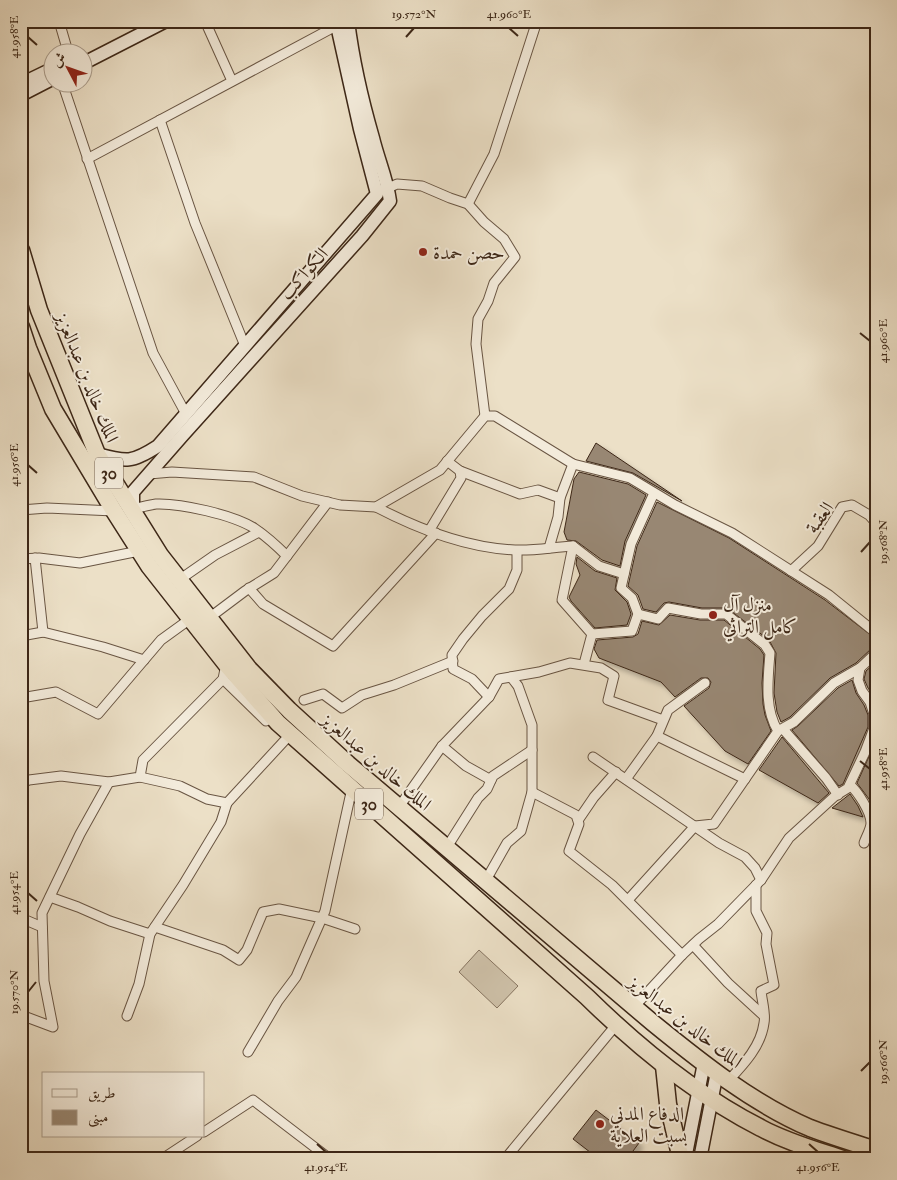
<svg xmlns="http://www.w3.org/2000/svg" width="897" height="1180" viewBox="0 0 897 1180" font-family="'IM FELL Double Pica',Amiri,serif">
  <style>
    .green { fill: #cec1a9; stroke: #867460 }
    .building { fill: #988773; stroke: #3d2717; filter: url(#shadow) }
    .lines { fill: none; stroke-linecap: round; stroke-linejoin: round }
    .street-casing { stroke: #695543; stroke-width: 11 }
    .secondary-casing { stroke: #3d2717; stroke-width: 15 }
    .highway-casing { stroke: #3d2717; stroke-width: 19 }
    .street { stroke: #f3ebdb; stroke-width: 9 }
    .secondary { stroke: #f3ebdb; stroke-width: 12 }
    .highway { stroke: #ece0c7; stroke-width: 16 }
    .ticks { fill: none; stroke: #3d2717; stroke-width: 2 }
    .poi-dot { fill: #8f2418; stroke: #f3ebdb; stroke-width: 2 }
    .labels { text-anchor: middle; stroke-width: 4; stroke-linejoin: round; paint-order: stroke }
    .shield { fill: #f3ebdb; stroke: #746252; stroke-width: 1 }
    .shield-label { font-size: 18px; font-weight: bold; fill: #3d2717 }
    .poi-label { font-size: 19px; fill: #3d2717; stroke: #f3ebdb; text-anchor: start }
    .street-label { font-size: 19px; fill: #3d2717; stroke: #f3ebdb }
    .neatline { fill: none; stroke: #3d2717; stroke-width: 2 }
    .ticks-label { font-size: 12px; text-anchor: middle; fill: #3d2717 }
  </style>
  <defs>
    <filter id="shadow"><feDropShadow dx="4.5" dy="4.5" stdDeviation="2.5" flood-color="#0004"/></filter>
  </defs>
  <rect width="100%" height="100%" fill="#ece0c7"/>
  <filter id="stains"><feTurbulence type="fractalNoise" baseFrequency=".004" numOctaves="4"/><feColorMatrix values="0 0 0 0 .2 0 0 0 0 .09 0 0 0 0 .02 0 0 0 .5 -.17"/></filter>
  <radialGradient id="worn" r=".72"><stop offset=".6" stop-color="#630" stop-opacity="0"/><stop offset="1" stop-color="#630" stop-opacity=".3"/></radialGradient>
  <!-- green -->
  <path class="green" d="M479,950L518,986L497,1008L459,972Z"/>
  <!-- building -->
  <g class="building">
    <path d="M596,443L682,501L633,473L586,461Z"/>
    <path d="M579,472L628,484L646,495L625,541L620,566L602,560L576,541L567,540L564,532L574,479Z"/>
    <path d="M657,502L729,538L825,600L876,639V647L872,648L856,663L830,678L790,717L781,722L777,712L774,693L776,653L769,640L727,608H702L669,602L664,603L656,612L643,609L638,595L628,586L637,546Z"/>
    <path d="M577,557L595,571L617,578L615,590L627,602L631,614L627,625L595,628L571,601L569,597L580,575L576,564Z"/>
    <path d="M670,615L700,620H724L760,649L764,655L762,683L763,704L765,715L771,731L748,764L725,751L684,706L709,688L711,682L708,678H701L675,697L661,682L599,658L594,649L597,640L633,637L638,634L642,621L659,625Z"/>
    <path d="M876,662V700L868,688L864,679L866,671Z"/>
    <path d="M852,680L856,693L864,705L868,715V727L843,784L839,786L792,730L798,726L838,688Z"/>
    <path d="M782,737L829,793L818,803L759,770Z"/>
    <path d="M876,741V815L869,799L857,783Z"/>
    <path d="M850,794L858,806L863,817L832,808Z"/>
    <path d="M596,1110L639,1143L627,1159H599L573,1139Z"/>
  </g>
  <g class="lines">
    <defs>
      <g id="street">
        <path d="M59,21L68,52"/>
        <path d="M205,21L232,81"/>
        <path d="M62,82L153,353L186,414"/>
        <path d="M160,120L195,223L245,346"/>
        <path d="M87,159L336,26"/>
        <path d="M384,190L397,184L422,186L450,198L468,204L484,222L504,239L515,257L494,283L488,301L478,319L476,344L485,416"/>
        <path d="M468,204L494,154L537,21"/>
        <path d="M447,461L460,471L520,494L538,490L560,498"/>
        <path d="M149,474L172,472L254,477L302,496L340,505L376,507L440,470L485,416H495L573,464L630,478L675,505L732,533L829,595L876,633"/>
        <path d="M376,507C418,529 467,548 515,550C534,551 554,547 573,546L599,566L624,574"/>
        <path d="M133,509C141,507 149,505 156,504C181,503 233,515 254,528C266,536 276,545 287,556"/>
        <path d="M21,510L47,508L114,511"/>
        <path d="M429,531L461,478L460,471"/>
        <path d="M573,546L562,600L592,634"/>
        <path d="M549,548L558,517L560,498L573,464"/>
        <path d="M35,558L43,632"/>
        <path d="M21,559L39,558L80,563L139,551"/>
        <path d="M791,571L818,546L842,507L852,505L869,515L876,523"/>
        <path d="M179,580L215,555L259,532"/>
        <path d="M249,588L263,604L333,646L436,533"/>
        <path d="M638,614L632,598L621,588L631,544L654,493"/>
        <path d="M209,618L245,591L274,573L328,502"/>
        <path d="M592,634L632,631L638,614L658,619L668,608L701,614H726L765,645L770,653C768,679 764,709 778,731"/>
        <path d="M21,636L43,632L103,647L144,660"/>
        <path d="M584,664L592,634"/>
        <path d="M223,679L266,721"/>
        <path d="M489,697L472,679L453,669L452,655L463,639L482,616L509,589L517,570V551"/>
        <path d="M21,698L56,692L98,714L161,640L190,619"/>
        <path d="M304,700L323,694L342,708L362,695L394,685L453,661"/>
        <path d="M783,729L826,778L838,795"/>
        <path d="M657,736L745,779"/>
        <path d="M442,746L466,766L491,780"/>
        <path d="M593,757L719,843L745,857L755,868L761,880"/>
        <path d="M140,777L180,786L207,799L227,803L286,739"/>
        <path d="M626,779L657,736L668,710L705,683"/>
        <path d="M21,783L29,780L61,776L109,782L140,777L143,760L223,679L226,664"/>
        <path d="M850,785C858,792 871,812 871,823C871,829 866,837 864,843"/>
        <path d="M532,792L576,815L579,824L569,851L612,885L682,955"/>
        <path d="M399,807L442,746L489,697L499,679L539,672L570,663L601,668L614,676L608,700L663,720"/>
        <path d="M579,819L594,797L616,772"/>
        <path d="M447,847L478,798L487,789L493,776L532,750"/>
        <path d="M486,880L507,843L521,831L532,792V725L518,686L511,677"/>
        <path d="M50,897L78,907L110,921L150,934"/>
        <path d="M628,900L695,826L714,824L778,731L794,722L834,683L860,668"/>
        <path d="M21,918L42,927"/>
        <path d="M155,927L223,950L239,960L247,950L263,912L279,909L322,918L355,929"/>
        <path d="M693,945L728,983L764,1016"/>
        <path d="M634,1007L682,955L699,939L718,924L761,880L789,838L835,796L848,788L865,752L874,728V714L870,702L862,691L858,680L860,668L876,653"/>
        <path d="M21,1015L53,1027L44,981L42,913L80,834L109,782"/>
        <path d="M127,1016L139,984L150,934L183,885L221,822L227,803"/>
        <path d="M248,1052L278,1001L296,977L325,911L352,788"/>
        <path d="M729,1080C744,1064 761,1046 764,1023C766,1014 762,1001 761,991L774,985L766,944L767,933L756,911V885"/>
        <path d="M204,1132L253,1100L330,1159"/>
        <path d="M162,1159L197,1136"/>
        <path d="M505,1159L616,1025"/>
      </g>
      <g id="secondary">
        <path d="M82,64L166,21"/>
        <path d="M21,84L52,69"/>
        <path d="M21,95L52,79"/>
        <path d="M97,454C127,462 132,463 158,446L377,194L360,129L336,21"/>
        <path d="M133,513V492L182,436L362,236L390,201C387,179 378,159 373,138C362,100 353,61 348,21"/>
        <path d="M685,1159L704,1063"/>
        <path d="M700,1159L717,1072"/>
      </g>
      <g id="highway">
        <path d="M21,250L39,310L97,454L160,555L249,669L289,710L348,764L653,1023C701,1062 752,1103 810,1128C831,1136 854,1143 876,1150"/>
        <path d="M21,327L28,348L53,409L114,511L149,566L226,664L278,723L587,997C639,1048 696,1095 761,1128C787,1142 816,1150 843,1159"/>
        <path d="M664,1066L668,1104L681,1159"/>
      </g>
    </defs>
    <!-- street casing -->
    <use href="#street" class="street-casing"/>
    <!-- secondary casing -->
    <use href="#secondary" class="secondary-casing"/>
    <!-- highway casing -->
    <use href="#highway" class="highway-casing"/>
    <!-- street -->
    <use href="#street" class="street"/>
    <!-- secondary -->
    <use href="#secondary" class="secondary"/>
    <!-- highway -->
    <use href="#highway" class="highway"/>
  </g>
  <!-- ticks -->
  <path class="ticks" d="M509,28L518,36M28,37L37,45M406,37L414,28M860,333L870,341M28,465L37,473M861,552L870,542M860,761L870,769M28,893L37,901M28,992L36,982M861,1071L870,1062M317,1144L326,1152M809,1144L818,1152"/>
  <!-- markers -->
  <g class="poi-dot">
    <circle cx="423" cy="252" r="5"/>
    <circle cx="713" cy="615" r="5"/>
    <circle cx="600" cy="1124" r="5"/>
  </g>
  <g class="labels">
    <!-- shield labels -->
    <g class="shield">
      <rect x="95" y="457.5" width="28" height="31" rx="4"/>
      <rect x="355" y="788.5" width="28" height="31" rx="4"/>
    </g>
    <g class="shield-label">
      <text x="109" y="479">30</text>
      <text x="369" y="810">30</text>
    </g>
    <!-- poi labels -->
    <g class="poi-label">
      <text x="433" y="259">حصن حمدة</text>
      <text x="723" y="611">منزل آل<tspan x="723" dy="22">كامل التراثي</tspan></text>
      <text x="610" y="1120">الدفاع المدني<tspan x="610" dy="22">بسبت العلاية</tspan></text>
    </g>
    <!-- street labels -->
    <g class="street-label">
      <text transform="translate(303 273) rotate(-48)" y="7">الكواكب</text>
      <text transform="translate(88 377) rotate(68)" y="7">الملك خالد بن عبدالعزيز</text>
      <text transform="translate(819 517) rotate(-54)" y="7">العقبة</text>
      <text transform="translate(377 761) rotate(41)" y="7">الملك خالد بن عبدالعزيز</text>
      <text transform="translate(686 1021) rotate(38)" y="7">الملك خالد بن عبدالعزيز</text>
    </g>
  </g>
  <!-- margin -->
  <rect width="897" height="1180" fill="none" stroke="#ece0c7" stroke-width="55"/>
  <!-- legend -->
  <rect x="42" y="1072" width="162" height="65" fill="#f3ebdb" stroke="#aa9d8d"/>
  <rect x="52" y="1089" width="25" height="8" fill="#f3ebdb" stroke="#aa9d8d"/>
  <text x="88" y="1098" font-size="15" fill="#3d2717">طريق</text>
  <rect x="52" y="1110" width="25" height="15" fill="#988773" stroke="#aa9d8d"/>
  <text x="88" y="1122" font-size="15" fill="#3d2717">مبنى</text>
  <!-- north arrow -->
  <g transform="translate(68 68) rotate(311)"><circle r="24" fill="#f3ebdb" stroke="#aa9d8d"/>
  <path d="M0-4L9 19L0 12L-9 19Z" fill="#8f2418"/>
  <text y="-8" font-size="14" font-weight="bold" text-anchor="middle" fill="#3d2717">ش</text>
  </g>
  <rect x="28" y="28" width="842" height="1124" class="neatline"/>
  <g class="ticks-label">
    <text x="414" y="18">19.572°N</text>
    <text x="509" y="18">41.960°E</text>
    <text transform="translate(14 37) rotate(-90)" y="4">41.958°E</text>
    <text transform="translate(883 341) rotate(-90)" y="4">41.960°E</text>
    <text transform="translate(14 465) rotate(-90)" y="4">41.956°E</text>
    <text transform="translate(883 542) rotate(-90)" y="4">19.568°N</text>
    <text transform="translate(883 769) rotate(-90)" y="4">41.958°E</text>
    <text transform="translate(14 893) rotate(-90)" y="4">41.954°E</text>
    <text transform="translate(14 992) rotate(-90)" y="4">19.570°N</text>
    <text transform="translate(883 1062) rotate(-90)" y="4">19.566°N</text>
    <text x="326" y="1171">41.954°E</text>
    <text x="818" y="1171">41.956°E</text>
  </g>
  <rect width="100%" height="100%" filter="url(#stains)"/>
  <rect width="100%" height="100%" fill="url(#worn)"/>
</svg>
